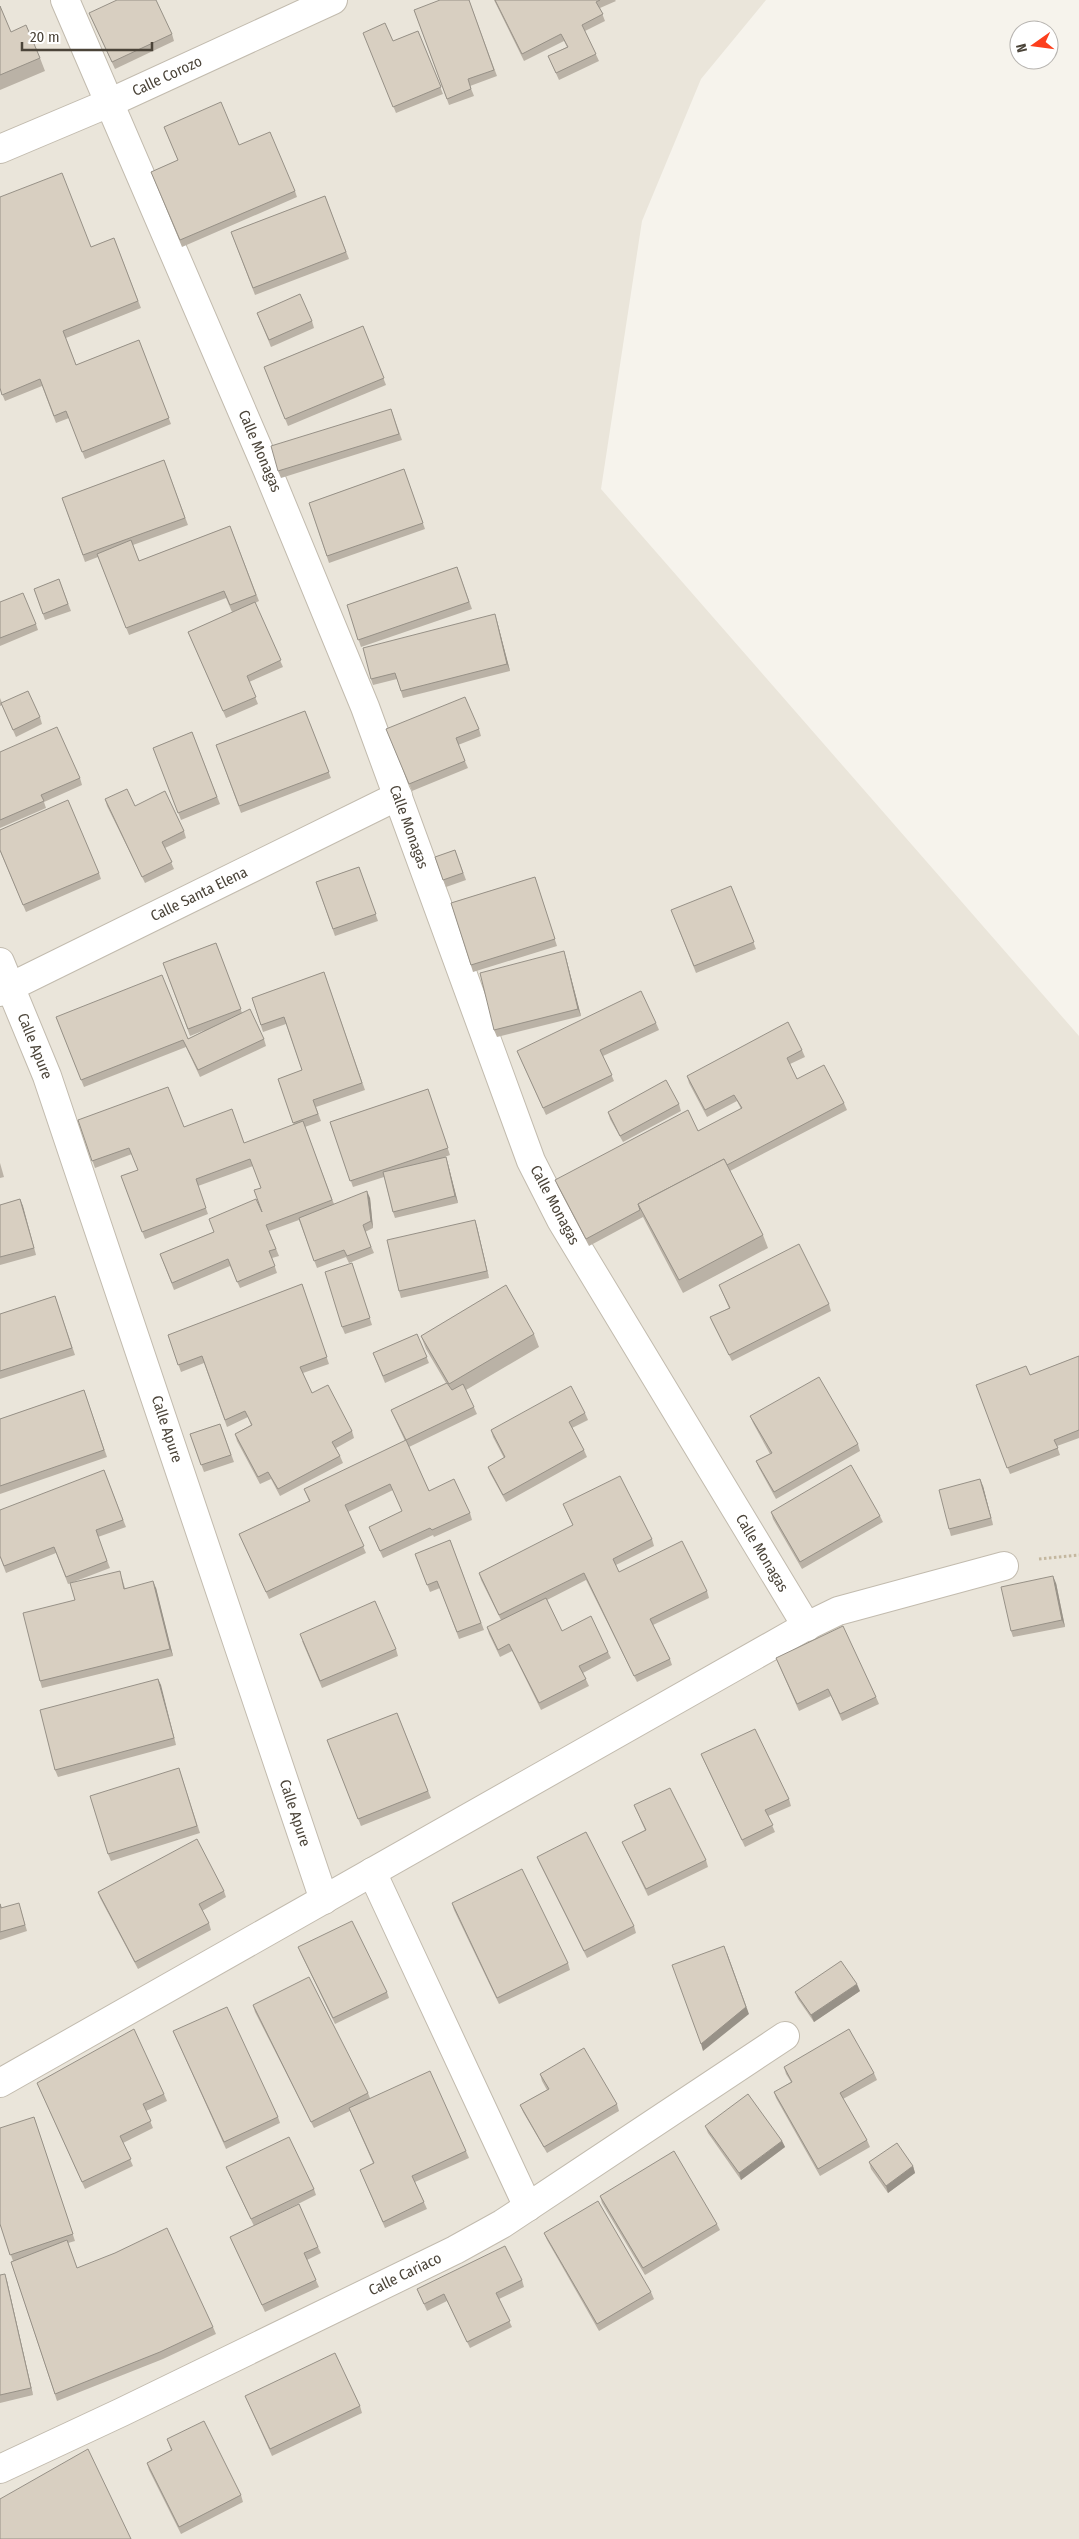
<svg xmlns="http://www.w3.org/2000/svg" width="1079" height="2539" viewBox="0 0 1079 2539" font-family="'Fira Sans Condensed',sans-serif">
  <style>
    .residential { fill: #eae5da }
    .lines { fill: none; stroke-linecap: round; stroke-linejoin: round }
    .minor-casing { stroke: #c2bbae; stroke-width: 30 }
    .path { stroke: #c4b79f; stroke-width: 3; stroke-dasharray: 2.5 2.5; stroke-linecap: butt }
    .minor { stroke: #fff; stroke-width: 28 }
    .wall { fill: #bab2a6 }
    .shaded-wall { fill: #979187 }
    .building { fill: #d8cfc1; stroke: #979187 }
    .labels { text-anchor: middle; stroke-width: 4; stroke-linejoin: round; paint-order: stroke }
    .street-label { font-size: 15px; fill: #4b4439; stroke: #fff }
  </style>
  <rect width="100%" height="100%" fill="#f6f3ec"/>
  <!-- residential -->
  <path class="residential" d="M0,0H766L701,79L642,221L601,489L1079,1036V2539H0Z"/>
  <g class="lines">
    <defs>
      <g id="minor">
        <path d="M65,0L267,469L365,707L531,1161L561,1220L807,1627"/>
        <path d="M0,149L109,103L333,0"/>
        <path d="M0,962L47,1076L324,1900"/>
        <path d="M0,992L398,796"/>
        <path d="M372,1872L528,2207"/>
        <path d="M0,2083L803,1628L838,1611L1004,1566"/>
        <path d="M0,2469L122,2412L455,2250L502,2224L785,2036"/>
      </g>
    </defs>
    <!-- minor casing -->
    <use href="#minor" class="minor-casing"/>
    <!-- path -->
    <path class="path" d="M1039,1559L1079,1555"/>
    <!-- minor -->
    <use href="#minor" class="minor"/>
  </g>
  <!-- wall -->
  <g class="wall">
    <path d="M469,0L497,76L470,86L474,96L449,105L414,10Z"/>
    <path d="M494,0H615L616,1L600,8L605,21L585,31L599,61L559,80L548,56L567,47L564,41L524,61Z"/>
    <path d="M0,6L11,32L40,58L45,71L0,90Z"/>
    <path d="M89,13L172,34L174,41L115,69Z"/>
    <path d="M418,31L443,94L396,113L366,39L393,41Z"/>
    <path d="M164,127L239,145L295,191L297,197L182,247L151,172L178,160Z"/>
    <path d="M325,196L349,259L255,295L231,232Z"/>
    <path d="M114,238L141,308L66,338L76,365L139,340L171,424L85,459L69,418L56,423L42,386L5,401L0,389L91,247Z"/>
    <path d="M257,313L312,321L314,328L271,347Z"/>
    <path d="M363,326L386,385L288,426L264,367Z"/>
    <path d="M391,409L402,440L281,478L278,471Z"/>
    <path d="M164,460L188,525L133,545L139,561L230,526L259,601L255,603L283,667L249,682L258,704L226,718L188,632L245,607L232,612L226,598L129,635L98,557L85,562L62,498Z"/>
    <path d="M404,469L425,529L329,563L309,503Z"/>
    <path d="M457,567L472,609L361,647L347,605Z"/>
    <path d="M59,579L71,611L45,620L34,589Z"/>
    <path d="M0,602L36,624L38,630L0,646Z"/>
    <path d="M497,621L510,671L403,698L397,679L373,685L371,679Z"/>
    <path d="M0,698L2,703L40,717L42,724L16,737L2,705L0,706Z"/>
    <path d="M305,711L331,778L241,813L216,745Z"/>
    <path d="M479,729L481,736L458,745L468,768L412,791L389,736Z"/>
    <path d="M192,732L220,804L181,820L153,748Z"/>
    <path d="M0,752L80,778L82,785L44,802L46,808L0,828Z"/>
    <path d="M105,799L135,806L184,831L186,838L165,848L174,869L145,883L107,806Z"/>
    <path d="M0,830L99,873L101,879L26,912L0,851Z"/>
    <path d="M455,850L466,880L446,887L435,857Z"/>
    <path d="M359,867L378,921L335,936L316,882Z"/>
    <path d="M535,877L557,946L473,972L451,903Z"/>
    <path d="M731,886L756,949L696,973L674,917Z"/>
    <path d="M216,943L242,1013L264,1039L266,1046L200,1077L186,1047L84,1087L56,1017L188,1039L205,1030L190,1036L163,963Z"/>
    <path d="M566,958L581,1016L497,1037L494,1030Z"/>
    <path d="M324,972L365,1090L316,1107L321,1121L305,1127L334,1204L370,1198L373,1228L365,1232L374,1253L349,1263L346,1257L317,1268L299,1220L269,1231L279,1256L272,1258L277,1273L240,1288L230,1266L174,1290L160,1254L262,1212L261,1188L253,1166L198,1186L208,1214L145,1239L121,1176L138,1170L132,1154L95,1168L78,1120L184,1127L244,1143L294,1125L278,1079L302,1070L286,1024L263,1032L252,998Z"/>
    <path d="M656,1023L659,1030L603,1056L614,1081L546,1115L517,1051Z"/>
    <path d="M802,1050L805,1057L790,1064L797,1079L844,1103L847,1110L730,1171L763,1235L768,1248L683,1293L643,1217L589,1246L558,1187L555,1180L698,1131L741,1109L737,1101L707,1117L689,1083L687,1076Z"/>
    <path d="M428,1089L450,1155L442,1158L446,1157L448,1164L458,1203L395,1218L393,1212L384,1177L353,1187L330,1122Z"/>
    <path d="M679,1104L681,1111L623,1142L610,1119L608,1112Z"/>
    <path d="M0,1163L4,1177L0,1178Z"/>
    <path d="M20,1199L36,1255L0,1265V1205Z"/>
    <path d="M475,1220L477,1227L489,1278L401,1298L399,1291Z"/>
    <path d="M352,1263L372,1325L345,1334L342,1327Z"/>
    <path d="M302,1284L329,1364L303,1373L312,1393L352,1431L354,1438L336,1448L340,1456L343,1463L280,1496L271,1479L260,1484L237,1441L235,1434L251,1425L248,1417L227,1427L204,1363L181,1372L168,1335Z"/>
    <path d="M719,1285L829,1304L831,1311L732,1361L713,1324L710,1317L729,1308Z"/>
    <path d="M55,1296L75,1355L0,1379V1314Z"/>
    <path d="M417,1334L429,1363L385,1383L373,1353Z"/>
    <path d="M534,1334L539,1347L466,1390L477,1414L409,1447L429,1491L470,1513L472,1520L434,1537L433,1535L383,1558L369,1527L402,1511L393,1490L348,1512L366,1553L269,1599L239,1534L309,1501L304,1489L405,1441L394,1417L391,1410L446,1383L426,1349L421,1336Z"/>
    <path d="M1079,1356V1438L1057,1446L1060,1455L1010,1474L976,1385L1030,1375Z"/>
    <path d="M84,1390L107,1457L0,1494V1419Z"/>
    <path d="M585,1413L588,1420L572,1428L584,1450L587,1457L506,1502L490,1473L488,1467L504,1458L493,1437L491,1430Z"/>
    <path d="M750,1416L858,1444L860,1451L776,1499L759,1468L756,1461L770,1454L753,1423Z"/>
    <path d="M220,1424L234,1462L204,1472L190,1434Z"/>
    <path d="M104,1470L126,1527L98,1537L110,1568L68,1584L56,1553L6,1573L0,1557Z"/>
    <path d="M983,1486L993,1525L951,1536L949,1529Z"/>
    <path d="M563,1504L652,1539L654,1546L616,1565L619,1572L707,1591L709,1598L653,1625L670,1659L672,1665L637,1682L586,1580L547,1600L562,1631L608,1652L611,1658L583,1673L589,1686L541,1710L512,1651L500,1657L489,1634L487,1627L501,1620L481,1580L479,1573L573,1526Z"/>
    <path d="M771,1512L880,1516L883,1522L802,1569L773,1519Z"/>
    <path d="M450,1540L484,1630L459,1639L440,1588L430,1592L415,1554Z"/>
    <path d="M122,1578L125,1588H156L173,1656L42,1688L40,1681L75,1600Z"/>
    <path d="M1056,1583L1065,1627L1013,1637L1011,1631Z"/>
    <path d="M302,1641L396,1649L398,1656L322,1688Z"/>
    <path d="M776,1658L876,1697L879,1704L842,1721L831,1696L799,1711Z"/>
    <path d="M158,1679L176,1745L58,1777L55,1770Z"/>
    <path d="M397,1713L431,1798L361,1826L327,1740Z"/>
    <path d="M701,1754L789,1799L791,1806L768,1816L775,1832L745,1847L704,1761Z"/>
    <path d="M179,1768L200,1833L111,1861L108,1854Z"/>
    <path d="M634,1805L706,1860L708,1867L648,1896L625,1848L622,1842L645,1830Z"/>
    <path d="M537,1857L634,1926L636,1933L587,1958L540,1864Z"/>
    <path d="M224,1891L226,1897L202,1911L209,1923L211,1930L138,1969L100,1898L98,1892Z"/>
    <path d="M0,1903L2,1908L21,1910L27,1931L0,1940Z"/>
    <path d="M452,1903L568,1963L570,1970L499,2004L454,1910Z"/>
    <path d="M298,1947L387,1992L389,1998L335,2024L301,1954Z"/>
    <path d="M860,1991L814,2022L798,1999L795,1992Z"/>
    <path d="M253,2005L368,2093L370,2098L466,2151L469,2158L415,2182L427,2209L385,2228L360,2170L373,2163L350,2111L314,2128L255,2012Z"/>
    <path d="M173,2031L278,2117L280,2123L226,2149Z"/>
    <path d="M784,2067L874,2073L877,2080L843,2099L867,2140L870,2147L820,2176L776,2098L774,2092L791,2082L786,2074Z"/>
    <path d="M540,2074L617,2104L619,2111L547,2153L523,2112L520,2105L547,2090L542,2081Z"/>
    <path d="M37,2083L164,2094L167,2101L146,2111L153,2128L123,2143L133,2166L85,2189Z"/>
    <path d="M34,2117L75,2241L68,2243L77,2268L213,2327L216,2334L163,2359L57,2401L11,2262L13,2261L0,2224Z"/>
    <path d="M705,2126L782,2141L785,2147L741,2180L708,2133Z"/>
    <path d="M869,2162L913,2166L915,2173L888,2193L871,2169Z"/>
    <path d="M226,2167L314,2189L316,2195L266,2220L318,2247L321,2253L307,2260L319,2287L265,2312L230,2237L254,2226L229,2174Z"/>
    <path d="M600,2196L717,2224L720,2230L645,2275L602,2203Z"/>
    <path d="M544,2233L651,2292L654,2299L599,2331L547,2240Z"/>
    <path d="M0,2275L7,2281L33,2395L0,2403Z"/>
    <path d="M522,2280L524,2287L499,2299L512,2327L470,2348L447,2301L427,2311L417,2289Z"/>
    <path d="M245,2396L360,2406L362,2413L272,2456Z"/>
    <path d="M167,2439L241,2495L243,2502L181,2534L149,2470L147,2463L171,2450Z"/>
  </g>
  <!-- shaded-wall -->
  <g class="shaded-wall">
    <path d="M495,614L497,621L510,671L507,664Z"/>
    <path d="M564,951L566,958L581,1016L578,1009Z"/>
    <path d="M446,1157L448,1164L458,1203L455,1196Z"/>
    <path d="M367,1191L370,1198L373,1228L371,1221Z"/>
    <path d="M20,1199L23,1206L36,1255Z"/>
    <path d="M475,1220L477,1227L489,1278L487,1271Z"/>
    <path d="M980,1479L983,1486L993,1525L991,1518Z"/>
    <path d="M1053,1576L1056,1583L1065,1627L1062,1620Z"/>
    <path d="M153,1581L156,1588L173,1656L170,1649Z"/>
    <path d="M158,1679L161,1685L176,1745L174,1738Z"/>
    <path d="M727,1953L749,2014L703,2051L701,2044Z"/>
    <path d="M857,1984L860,1991L814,2022L811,2015Z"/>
    <path d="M782,2141L785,2147L741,2180L739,2173Z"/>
    <path d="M913,2166L915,2173L888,2193L886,2186Z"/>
    <path d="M5,2274L7,2281L33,2395L31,2388Z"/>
  </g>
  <!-- building -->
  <g class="building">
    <path d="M117,0H156L172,34L112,62L89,13Z"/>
    <path d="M440,0H469L494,70L468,79L471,89L447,99L414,10Z"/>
    <path d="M495,0H600L596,2L603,14L582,25L596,54L556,73L548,56L568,47L561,34L522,54Z"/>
    <path d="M0,6L11,32L26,25L40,58L0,75Z"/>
    <path d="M385,23L393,41L418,31L441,87L393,107L363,33Z"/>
    <path d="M221,102L239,145L270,132L295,191L180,240L151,172L178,160L164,127Z"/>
    <path d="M62,173L91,247L114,238L138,301L63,331L76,365L139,340L169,418L82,452L66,411L54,416L40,379L2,395L0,388V197Z"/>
    <path d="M325,196L346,252L253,288L231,232Z"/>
    <path d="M300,294L312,321L269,340L257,313Z"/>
    <path d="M363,326L384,378L285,419L264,367Z"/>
    <path d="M391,409L399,434L278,471L271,446Z"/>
    <path d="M164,460L185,518L83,555L62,498Z"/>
    <path d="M404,469L423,523L327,556L309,503Z"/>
    <path d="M230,526L256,595L230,605L224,591L126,628L97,554L131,540L139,561Z"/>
    <path d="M457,567L469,602L358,640L347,605Z"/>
    <path d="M59,579L68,604L43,614L34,589Z"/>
    <path d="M23,593L36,624L0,638V602Z"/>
    <path d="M255,602L281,660L247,676L256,697L223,711L188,632Z"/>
    <path d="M495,614L507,664L401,691L395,673L371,679L363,648Z"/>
    <path d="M28,691L40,717L13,730L1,703Z"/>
    <path d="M465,697L479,729L456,738L465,761L409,784L386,729Z"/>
    <path d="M305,711L329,772L239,806L216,745Z"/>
    <path d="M57,727L80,778L41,795L44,801L0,820V752Z"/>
    <path d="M192,732L217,797L178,813L153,748Z"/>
    <path d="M127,789L135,806L165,791L184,831L162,842L172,862L142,877L105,799Z"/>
    <path d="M68,800L99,873L23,905L0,850V830Z"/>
    <path d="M455,850L463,873L443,880L435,857Z"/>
    <path d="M359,867L376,914L333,929L316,882Z"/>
    <path d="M535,877L555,939L471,965L451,903Z"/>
    <path d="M731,886L754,942L694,966L671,910Z"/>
    <path d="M216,943L241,1009L188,1029L163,963Z"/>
    <path d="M564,951L578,1009L494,1030L480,973Z"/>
    <path d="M324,972L362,1083L313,1100L318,1114L293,1123L278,1079L302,1070L284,1017L261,1025L252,998Z"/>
    <path d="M162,975L188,1039L250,1009L264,1039L198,1070L183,1040L81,1080L56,1017Z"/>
    <path d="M641,991L656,1023L600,1050L612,1075L543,1108L517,1051Z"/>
    <path d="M788,1022L802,1050L787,1058L797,1079L824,1065L844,1103L727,1165L724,1159L638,1204L640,1210L586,1239L555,1180L688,1110L698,1131L742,1108L734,1095L705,1110L687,1076Z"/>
    <path d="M666,1080L679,1104L620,1136L608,1112Z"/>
    <path d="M168,1087L184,1127L232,1109L244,1143L303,1121L332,1200L266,1225L276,1249L269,1251L275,1266L237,1282L228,1259L172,1283L160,1254L214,1232L209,1219L256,1199L262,1212L254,1190L261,1188L250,1159L196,1179L206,1208L142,1232L121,1176L138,1170L129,1148L92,1161L78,1120Z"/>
    <path d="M428,1089L448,1148L350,1181L330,1122Z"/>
    <path d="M446,1157L455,1196L393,1212L383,1172Z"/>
    <path d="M724,1159L763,1235L679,1280L638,1204Z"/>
    <path d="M367,1191L371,1221L363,1225L371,1247L347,1256L344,1250L314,1261L299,1218Z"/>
    <path d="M20,1199L34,1248L0,1257V1205Z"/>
    <path d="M475,1220L487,1271L399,1291L387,1240Z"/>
    <path d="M799,1244L829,1304L729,1355L710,1317L730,1308L719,1285Z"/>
    <path d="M352,1263L370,1318L342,1327L325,1272Z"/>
    <path d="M302,1284L327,1357L300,1367L312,1393L328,1385L352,1431L332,1442L340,1456L278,1489L268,1472L258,1477L235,1434L252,1425L245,1411L225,1420L202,1356L178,1365L168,1335Z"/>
    <path d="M506,1285L534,1334L449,1384L421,1336Z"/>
    <path d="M55,1296L72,1348L0,1371V1314Z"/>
    <path d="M417,1334L427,1357L383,1376L373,1353Z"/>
    <path d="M1079,1356V1430L1054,1440L1058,1448L1007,1468L976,1385L1026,1366L1030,1375Z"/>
    <path d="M819,1377L858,1444L774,1492L756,1461L772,1453L750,1416Z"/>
    <path d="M447,1383L452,1390L463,1384L474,1407L406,1440L391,1410Z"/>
    <path d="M571,1386L585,1413L569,1422L584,1450L503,1495L488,1467L505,1457L491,1430Z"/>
    <path d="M84,1390L104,1450L0,1486V1419Z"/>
    <path d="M220,1424L231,1455L201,1465L190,1434Z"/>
    <path d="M406,1440L429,1491L454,1479L470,1513L432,1530L430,1528L380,1551L369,1527L402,1511L390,1484L345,1505L364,1546L266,1592L239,1534L310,1501L304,1489Z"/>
    <path d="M851,1465L880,1516L800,1562L771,1512Z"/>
    <path d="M104,1470L123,1520L96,1530L107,1561L66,1577L54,1547L4,1566L0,1556V1510Z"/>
    <path d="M620,1476L652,1539L613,1559L619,1572L682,1541L707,1591L650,1619L670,1659L634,1676L584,1573L499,1615L479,1573L573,1525L563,1504Z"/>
    <path d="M980,1479L991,1518L949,1529L939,1490Z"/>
    <path d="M450,1540L481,1623L457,1632L437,1581L427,1585L415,1554Z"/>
    <path d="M120,1571L124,1589L153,1581L170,1649L40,1681L23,1613L75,1600L70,1583Z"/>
    <path d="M1053,1576L1062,1620L1011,1631L1001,1587Z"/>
    <path d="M546,1598L562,1631L591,1616L608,1652L579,1666L586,1679L539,1703L509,1644L498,1650L487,1627Z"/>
    <path d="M375,1601L396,1649L320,1681L300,1634Z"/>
    <path d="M843,1626L876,1697L840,1714L828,1689L797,1704L776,1658Z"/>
    <path d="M158,1679L174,1738L55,1770L40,1710Z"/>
    <path d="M397,1713L428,1791L358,1819L327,1740Z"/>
    <path d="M755,1729L789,1799L765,1810L773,1825L742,1840L701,1754Z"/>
    <path d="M179,1768L197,1826L108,1854L90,1796Z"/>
    <path d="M670,1788L706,1860L646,1889L622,1842L646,1830L634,1805Z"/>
    <path d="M586,1832L634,1926L584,1951L537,1857Z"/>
    <path d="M197,1839L224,1891L199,1904L209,1923L135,1962L98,1892Z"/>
    <path d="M522,1869L568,1963L497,1998L452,1903Z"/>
    <path d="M19,1903L25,1925L0,1932V1904L1,1908Z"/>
    <path d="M352,1921L387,1992L333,2018L298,1947Z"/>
    <path d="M724,1946L746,2007L701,2044L672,1965Z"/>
    <path d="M841,1961L857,1984L811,2015L795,1992Z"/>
    <path d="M309,1977L368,2093L311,2122L253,2005Z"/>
    <path d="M227,2007L278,2117L224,2142L173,2031Z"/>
    <path d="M134,2029L164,2094L143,2104L151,2121L120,2136L131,2159L82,2182L37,2083Z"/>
    <path d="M849,2029L874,2073L840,2093L867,2140L818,2169L774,2092L792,2082L784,2067Z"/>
    <path d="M584,2048L617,2104L544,2147L520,2105L549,2089L540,2074Z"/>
    <path d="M430,2071L466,2151L412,2176L424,2202L383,2222L360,2170L374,2163L349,2108Z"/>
    <path d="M748,2094L782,2141L739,2173L705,2126Z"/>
    <path d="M34,2117L73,2234L10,2255L0,2224V2128Z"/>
    <path d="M289,2137L314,2189L251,2219L226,2167Z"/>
    <path d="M897,2143L913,2166L886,2186L869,2162Z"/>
    <path d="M674,2151L717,2224L643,2268L600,2196Z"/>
    <path d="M598,2201L651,2292L597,2324L544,2233Z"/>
    <path d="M299,2204L318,2247L304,2253L316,2280L262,2305L230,2237Z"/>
    <path d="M167,2228L213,2327L160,2352L55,2394L11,2262L67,2240L77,2268L115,2253Z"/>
    <path d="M505,2246L522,2280L496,2293L510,2321L467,2342L444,2294L424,2304L417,2289Z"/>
    <path d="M5,2274L31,2388L0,2395V2275Z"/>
    <path d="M335,2353L360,2406L270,2449L245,2396Z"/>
    <path d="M204,2421L241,2495L179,2527L147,2463L172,2450L167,2439Z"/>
    <path d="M88,2449L131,2539H0V2499Z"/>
  </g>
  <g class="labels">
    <!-- street labels -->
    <g class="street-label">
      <text transform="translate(167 76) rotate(-25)" y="5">Calle Corozo</text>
      <text transform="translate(260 451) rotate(67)" y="5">Calle Monagas</text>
      <text transform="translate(409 827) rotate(70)" y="5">Calle Monagas</text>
      <text transform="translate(199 894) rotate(-26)" y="5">Calle Santa Elena</text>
      <text transform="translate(35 1046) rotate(68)" y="5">Calle Apure</text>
      <text transform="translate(555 1205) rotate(62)" y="5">Calle Monagas</text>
      <text transform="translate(167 1429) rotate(72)" y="5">Calle Apure</text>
      <text transform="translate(762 1553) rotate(59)" y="5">Calle Monagas</text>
      <text transform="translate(295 1813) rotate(72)" y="5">Calle Apure</text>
      <text transform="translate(405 2274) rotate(-26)" y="5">Calle Cariaco</text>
    </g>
  </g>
  <!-- north arrow -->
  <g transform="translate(1034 45) rotate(256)"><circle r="24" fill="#ffffff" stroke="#b7b4b0"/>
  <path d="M0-4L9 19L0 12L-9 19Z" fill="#fc3f1d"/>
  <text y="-8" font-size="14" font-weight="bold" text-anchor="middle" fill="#4b4439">N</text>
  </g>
  <!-- scale -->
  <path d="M22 42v8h130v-8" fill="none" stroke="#4b4439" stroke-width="2.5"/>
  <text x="30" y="42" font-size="15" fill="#4b4439" stroke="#ffffff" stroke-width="4" paint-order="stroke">20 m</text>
</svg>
